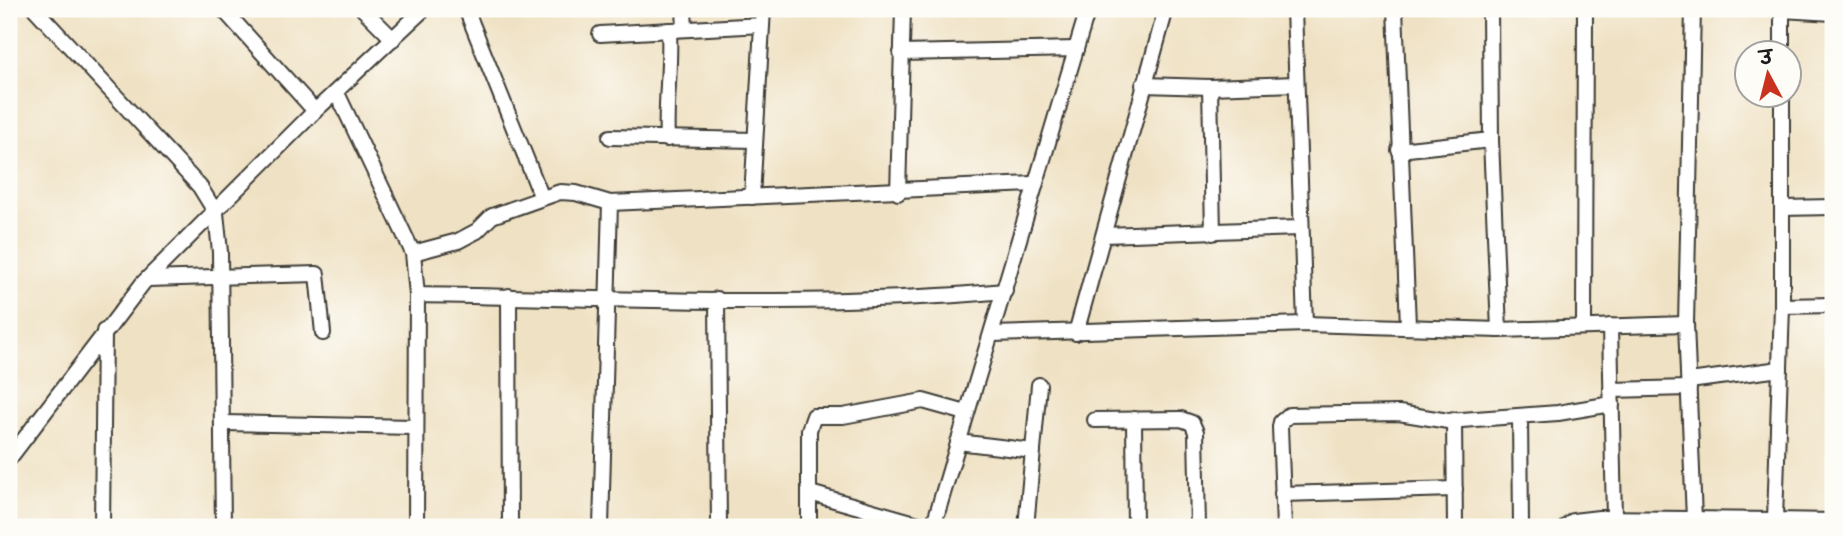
<svg xmlns="http://www.w3.org/2000/svg" width="1842" height="536" viewBox="0 0 1842 536" font-family="Caveat,'Playpen Sans Deva',sans-serif">
  <style>
    .lines { fill: none; stroke-linecap: round; stroke-linejoin: round }
    .street-casing { stroke: #3c3a35; stroke-width: 18 }
    .street { stroke: #fff; stroke-width: 14 }
  </style>
  <rect width="100%" height="100%" fill="#fdfcf7"/>
  <filter id="ink" filterUnits="userSpaceOnUse"><feTurbulence type="fractalNoise" baseFrequency=".0143" numOctaves="2"/><feDisplacementMap in="SourceGraphic" scale="14" xChannelSelector="R" yChannelSelector="G"/><feConvolveMatrix kernelMatrix="1 2 1 2 8 2 1 2 1" color-interpolation-filters="sRGB"/></filter>
  <filter id="wash" filterUnits="userSpaceOnUse"><feTurbulence type="fractalNoise" baseFrequency=".00686" numOctaves="4" result="noise"/><feDisplacementMap in="SourceGraphic" scale="28" xChannelSelector="R" yChannelSelector="G"/><feGaussianBlur stdDeviation="1.57" result="paint"/><feColorMatrix in="noise" values="0 0 0 0 0 0 0 0 0 0 0 0 0 0 0 0 0 1.4 0 .05"/><feComposite in="paint" operator="in"/></filter>
  <g filter="url(#wash)">
    <rect width="100%" height="100%" fill="#efe1c3"/>
  </g>
  <g filter="url(#ink)">
    <g class="lines">
      <defs>
        <g id="street">
          <path d="M35,9L200,187L216,213L220,252L223,527"/>
          <path d="M223,9L315,111"/>
          <path d="M363,9L393,39"/>
          <path d="M466,9L542,198"/>
          <path d="M684,9L685,29"/>
          <path d="M1294,9L1305,324"/>
          <path d="M1395,9L1408,325"/>
          <path d="M1490,9L1491,140L1499,330"/>
          <path d="M1693,9L1686,324L1694,519"/>
          <path d="M1782,9V52"/>
          <path d="M1782,10L1833,13"/>
          <path d="M600,34L762,25"/>
          <path d="M901,53L1076,49"/>
          <path d="M1143,85L1210,87L1296,84"/>
          <path d="M1210,87L1213,233"/>
          <path d="M337,93L413,253L417,295L416,527"/>
          <path d="M1782,94V306L1775,520L1833,521"/>
          <path d="M610,137L755,140"/>
          <path d="M667,139C665,102 671,67 669,30"/>
          <path d="M1399,150L1491,140"/>
          <path d="M898,193L903,9"/>
          <path d="M752,197L763,9"/>
          <path d="M1782,208L1833,207"/>
          <path d="M1104,235L1300,228"/>
          <path d="M413,253L458,241L477,231L492,216L560,192L576,193L610,203"/>
          <path d="M148,279L317,274L323,333"/>
          <path d="M417,295C612,298 811,309 1005,291"/>
          <path d="M509,296L510,527"/>
          <path d="M717,299L719,527"/>
          <path d="M1782,306L1833,305"/>
          <path d="M1610,326L1614,518"/>
          <path d="M1584,327L1585,9"/>
          <path d="M1076,333L1166,9"/>
          <path d="M992,334L1305,324L1499,330L1686,324"/>
          <path d="M1689,381L1780,369"/>
          <path d="M1611,390L1689,388"/>
          <path d="M1520,416L1521,527"/>
          <path d="M1134,419L1135,527"/>
          <path d="M1095,420L1181,419L1192,423L1196,432L1198,527"/>
          <path d="M1454,420L1455,527"/>
          <path d="M224,423L414,427"/>
          <path d="M958,442L1033,451"/>
          <path d="M9,459L143,283L315,111L424,9"/>
          <path d="M810,493L929,527"/>
          <path d="M1282,494L1455,489"/>
          <path d="M102,527L104,331"/>
          <path d="M601,527L610,203L1034,184"/>
          <path d="M809,527V430L814,416H843L923,401L966,413"/>
          <path d="M933,527L1088,9"/>
          <path d="M1026,527L1039,385"/>
          <path d="M1284,527L1280,427L1281,422L1289,415L1399,413L1448,421L1558,413L1612,404"/>
          <path d="M1566,527L1573,521L1599,518L1775,520"/>
        </g>
      </defs>
      <!-- street casing -->
      <use href="#street" class="street-casing"/>
      <!-- street -->
      <use href="#street" class="street"/>
    </g>
  </g>
  <!-- margin -->
  <rect width="1842" height="536" fill="none" stroke="#fdfcf7" stroke-width="35"/>
  <!-- north arrow -->
  <g transform="translate(1768 74) rotate(353)"><circle r="33" fill="#fdfcf7" stroke="#a3a29f" stroke-width="2"/>
  <path d="M0-5L12 26L0 18L-12 26Z" fill="#c8321e"/>
  <text y="-10" font-size="19" font-weight="bold" text-anchor="middle" fill="#1c1c1c">उ</text>
  </g>
</svg>
